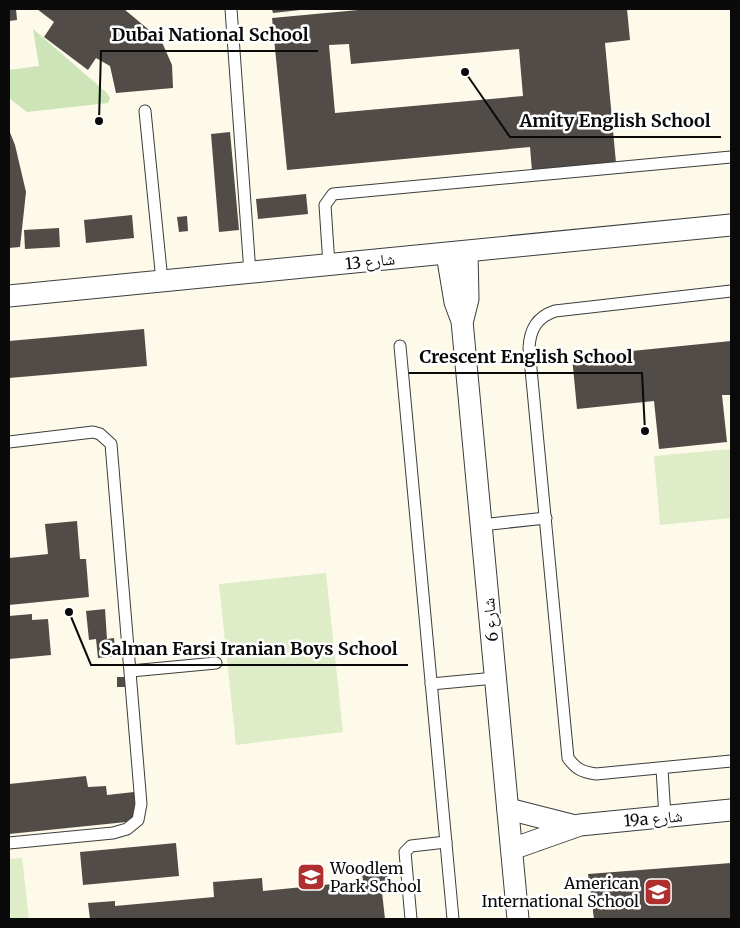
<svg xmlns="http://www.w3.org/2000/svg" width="740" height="928" viewBox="0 0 740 928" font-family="Merriweather,'Noto Naskh Arabic',serif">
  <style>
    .green { fill: #cce4b7 }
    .pitch { fill: #deecc8 }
    .building { fill: #524c48; fill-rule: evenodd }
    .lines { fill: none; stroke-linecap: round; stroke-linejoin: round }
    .lane-casing { stroke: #3d3d3d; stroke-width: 13 }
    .street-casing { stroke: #3d3d3d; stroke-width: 23 }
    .lane { stroke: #fff; stroke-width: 11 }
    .street { stroke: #fff; stroke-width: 21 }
    .labels { text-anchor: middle; stroke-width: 5; stroke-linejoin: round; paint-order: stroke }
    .street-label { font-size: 16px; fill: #0a0a0a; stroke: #fff }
    .poi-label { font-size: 16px; fill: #0a0a0a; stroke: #fff; text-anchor: start }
    .leader { fill: none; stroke: #0a0a0a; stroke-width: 2 }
    .callout-dot { fill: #0a0a0a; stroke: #fff; stroke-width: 2 }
    .callout-label { font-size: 18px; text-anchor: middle; font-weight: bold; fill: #0a0a0a; stroke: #fff; stroke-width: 5; stroke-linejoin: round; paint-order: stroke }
  </style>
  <rect width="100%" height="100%" fill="#fdfae9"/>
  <!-- green -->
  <path class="green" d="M33,29L107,93L110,98L108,103L27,112L9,98V70L39,66Z"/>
  <!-- pitch -->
  <g class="pitch">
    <path d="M731,449V518L660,525L654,456Z"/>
    <path d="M326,573L343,732L236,745L219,584Z"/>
    <path d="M22,858L29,919H9V859Z"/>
  </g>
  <!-- building -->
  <g class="building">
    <path d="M9,9H16L17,20L9,21Z"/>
    <path d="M37,9H124L161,40L172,65L173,88L116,93L110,66L96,58L88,70L44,37L54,22Z"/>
    <path d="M272,9H300V10L273,13Z"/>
    <path d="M369,9H627L630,40L605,43L616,163L532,171L530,147L287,170L272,18ZM349,44L351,64L519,49L523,96L335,113L329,45Z"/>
    <path d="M9,130L15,145L26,192L20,247L9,248Z"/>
    <path d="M230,132L239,230L219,232L211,134Z"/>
    <path d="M306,194L308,214L258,219L256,199Z"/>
    <path d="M132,215L134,238L86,243L84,220Z"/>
    <path d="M187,216L188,231L179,232L177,217Z"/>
    <path d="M59,228L60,247L25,249L24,230Z"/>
    <path d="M144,329L147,366L9,378V341Z"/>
    <path d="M731,341V395H722L727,442L659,449L654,401L577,409L572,357Z"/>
    <path d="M77,521L80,559H86L89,597L9,605V558L48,554L45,524Z"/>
    <path d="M105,609L107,639L114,638L116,656L98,658L96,639L89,640L86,611Z"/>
    <path d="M32,614V620L48,619L51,655L9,659V616Z"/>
    <rect x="117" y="677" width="8" height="10"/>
    <path d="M86,776L88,787L106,786L107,795L134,792L136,821L9,834V784Z"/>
    <path d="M176,843L179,876L83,885L80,852Z"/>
    <path d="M731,863V919H594L588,874Z"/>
    <path d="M387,871L389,891L382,892L385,919H90L88,903L115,901V906L214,897L213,882L262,878L263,891L363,881L362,874Z"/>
  </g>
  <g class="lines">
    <defs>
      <g id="lane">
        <path d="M231,9L250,273"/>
        <path d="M145,111L162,281"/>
        <path d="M329,265L325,205L333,194L731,157"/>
        <path d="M731,291L555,311C537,317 530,329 529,348L568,758C576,769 582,772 596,774L731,761"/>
        <path d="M400,346L453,919"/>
        <path d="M9,442L93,432L100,434L111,444L141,804L138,820L127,829L113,833L9,843"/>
        <path d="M481,525L546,518"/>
        <path d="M131,671L216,663"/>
        <path d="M431,684L495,678"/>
        <path d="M662,769L665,817"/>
        <path d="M411,919L405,852L411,846L446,842"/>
      </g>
      <g id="street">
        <path d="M447,254L455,302L462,321L518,919"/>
        <path d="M9,296L731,225"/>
        <path d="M463,319L468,299L467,252"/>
        <path d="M508,809L575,826"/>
        <path d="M512,849L580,825L731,810"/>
      </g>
    </defs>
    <!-- lane casing -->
    <use href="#lane" class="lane-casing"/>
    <!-- street casing -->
    <use href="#street" class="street-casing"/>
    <!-- lane -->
    <use href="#lane" class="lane"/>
    <!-- street -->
    <use href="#street" class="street"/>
  </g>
  <!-- icons -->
  <defs>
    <symbol id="school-square" viewBox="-11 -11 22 22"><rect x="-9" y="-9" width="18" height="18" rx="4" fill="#ae2f2e" stroke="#fff"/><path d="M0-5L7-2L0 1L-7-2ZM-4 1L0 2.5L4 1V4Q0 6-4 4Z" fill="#fff"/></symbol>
  </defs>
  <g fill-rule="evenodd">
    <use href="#school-square" x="295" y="861" width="32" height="32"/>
    <use href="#school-square" x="642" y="876" width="32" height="32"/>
  </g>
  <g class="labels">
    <!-- street labels -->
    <g class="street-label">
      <text transform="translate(370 261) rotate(-6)" y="6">شارع 13</text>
      <text transform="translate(490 620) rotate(-95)" y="6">شارع 6</text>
      <text transform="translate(653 818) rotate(-5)" y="6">19a شارع</text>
    </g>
    <!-- poi labels -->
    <g class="poi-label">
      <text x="330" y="874">Woodlem<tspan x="330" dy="18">Park School</tspan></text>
      <text x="639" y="889" text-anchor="end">American<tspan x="639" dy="18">International School</tspan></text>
    </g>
  </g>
  <!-- callouts -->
  <path class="leader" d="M99 121L101 51H318M465 72L510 137H721M645 431L642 373H409M69 612L91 665H408"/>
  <g class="callout-dot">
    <circle cx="99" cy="121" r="5"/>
    <circle cx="465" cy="72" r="5"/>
    <circle cx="645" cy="431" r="5"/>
    <circle cx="69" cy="612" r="5"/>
  </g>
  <g class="callout-label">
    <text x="210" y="41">Dubai National School</text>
    <text x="615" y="127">Amity English School</text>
    <text x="526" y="363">Crescent English School</text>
    <text x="249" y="655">Salman Farsi Iranian Boys School</text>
  </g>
  <!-- border -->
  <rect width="740" height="928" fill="none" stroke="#0a0a0a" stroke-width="20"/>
</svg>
